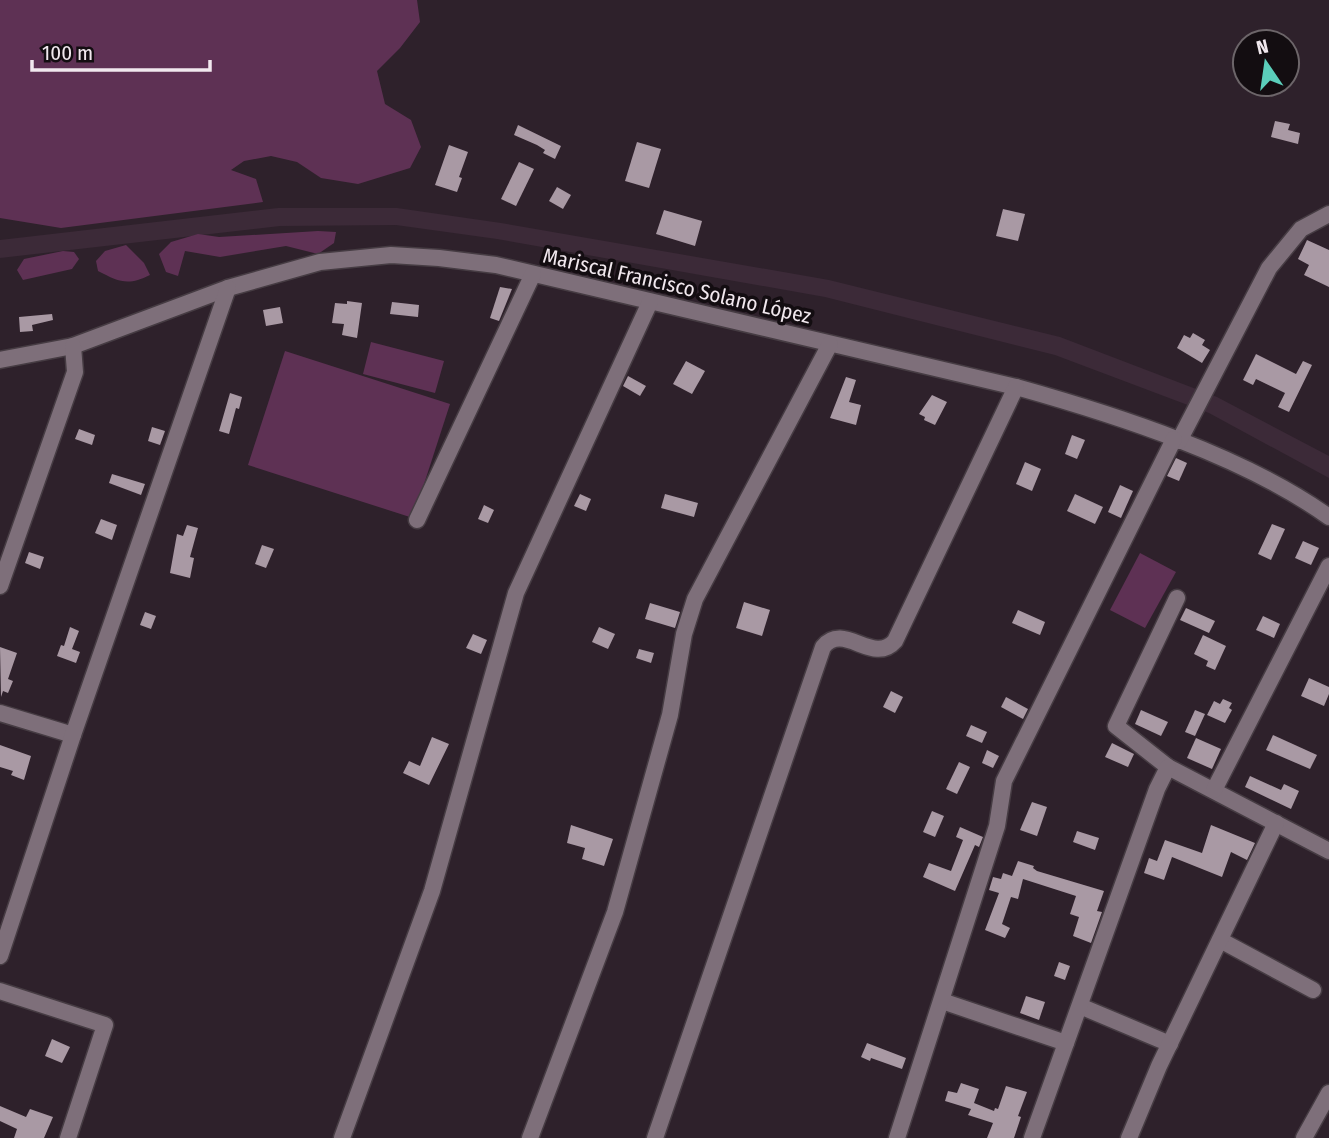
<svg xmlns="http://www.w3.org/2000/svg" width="1329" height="1138" viewBox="0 0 1329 1138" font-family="'Fira Sans Condensed',sans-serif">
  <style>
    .built { fill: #3c2a38 }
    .green { fill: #5e3154 }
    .building { fill: #a999a4 }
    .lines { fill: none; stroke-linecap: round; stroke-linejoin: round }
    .minor-casing { stroke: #463c43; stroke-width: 19 }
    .minor { stroke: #7e6f7a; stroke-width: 16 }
    .labels { text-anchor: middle; stroke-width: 7; stroke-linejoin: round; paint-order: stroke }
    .street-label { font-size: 21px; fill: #f1e8ee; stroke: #130d11 }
  </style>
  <rect width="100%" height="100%" fill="#2e212b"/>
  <!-- built -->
  <path class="built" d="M278,208H397L501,223L829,280L1060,337L1217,397L1329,456V478L1209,413L1055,355L825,297L497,239L396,225L280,226L0,258V240Z"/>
  <!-- green -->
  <g class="green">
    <path d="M0,0H417L420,22L400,48L377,71L385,104L411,120L421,147L410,168L358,184L321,178L297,162L271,156L244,161L231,170L256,179L263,202L61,228L0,218Z"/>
    <path d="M318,231L336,232L334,243L318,254L286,246L220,257L185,251L178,276L166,272L159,254L171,242L198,234L219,237Z"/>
    <path d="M126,245L144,263L150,275C128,286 119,282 98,271L96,261L105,251Z"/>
    <path d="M63,251L74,252L79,259L72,269L23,280L17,270L24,259Z"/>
    <path d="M371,342L444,361L435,393L363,374Z"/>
    <path d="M285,351L450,404L413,518L248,465Z"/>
    <path d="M1140,553L1176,572L1145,628L1110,610Z"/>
  </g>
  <!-- building -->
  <g class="building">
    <path d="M1275,121L1290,124L1288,130L1300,133L1298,144L1271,137Z"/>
    <path d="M518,125L561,146L555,159L543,153L545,150L537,145L514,135Z"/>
    <path d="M637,142L661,149L649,188L625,181Z"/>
    <path d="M449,145L468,152L459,177L462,178L457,192L435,185Z"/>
    <path d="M519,162L534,169L516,206L501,199Z"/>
    <path d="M557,187L571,195L563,209L549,201Z"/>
    <path d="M1003,209L1025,214L1018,241L996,236Z"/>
    <path d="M664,210L702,221L695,246L656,234Z"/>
    <path d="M1307,240L1329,250V287L1304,275L1309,265L1298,259Z"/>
    <path d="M500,287L512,289L499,321L490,318Z"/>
    <path d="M347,301L362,303L357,338L342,335L344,324L332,323L335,303L347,304Z"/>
    <path d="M392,302L419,305L418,317L390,314Z"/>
    <path d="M280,307L283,323L266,326L263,310Z"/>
    <path d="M52,314L53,320L32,325L33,331L20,332L19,317Z"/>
    <path d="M1193,333L1205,340L1202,345L1210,350L1202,363L1177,348L1184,335L1190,338Z"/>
    <path d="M1256,354L1296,374L1303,361L1312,365L1289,412L1278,407L1285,393L1256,379L1253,385L1243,380Z"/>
    <path d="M686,361L705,371L692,394L673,384Z"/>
    <path d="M628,376L646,386L640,396L623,386Z"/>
    <path d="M846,377L856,380L849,402L861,405L856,425L830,418Z"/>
    <path d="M230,393L242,397L239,409L236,408L229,434L219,431Z"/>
    <path d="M932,395L947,402L935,425L924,420L925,417L919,414Z"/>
    <path d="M152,427L165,431L160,445L148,441Z"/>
    <path d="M79,429L95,435L92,445L75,439Z"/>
    <path d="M1072,435L1085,440L1077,459L1065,454Z"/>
    <path d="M1176,458L1187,463L1179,481L1167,476Z"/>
    <path d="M1025,462L1041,469L1032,491L1016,484Z"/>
    <path d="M112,474L145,484L141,495L109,483Z"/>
    <path d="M1120,485L1133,491L1121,518L1108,512Z"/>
    <path d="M580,494L591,499L586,511L574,506Z"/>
    <path d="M665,494L698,503L694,517L661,508Z"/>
    <path d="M1075,494L1103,507L1095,524L1067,511Z"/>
    <path d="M484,505L494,510L488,523L478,519Z"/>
    <path d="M101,519L117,525L112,540L95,533Z"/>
    <path d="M1272,524L1285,529L1271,560L1258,554Z"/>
    <path d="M187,525L198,528L190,557L194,558L190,578L170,573L177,534L183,536Z"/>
    <path d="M1303,541L1319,548L1311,565L1295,558Z"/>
    <path d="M262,545L274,549L266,568L255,564Z"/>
    <path d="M29,552L44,557L40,569L25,563Z"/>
    <path d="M744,602L770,610L762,636L736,628Z"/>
    <path d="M650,603L680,612L675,628L645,619Z"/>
    <path d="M1186,608L1215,621L1209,633L1180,620Z"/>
    <path d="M1018,610L1045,622L1040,635L1012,623Z"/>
    <path d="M145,612L156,616L151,629L140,625Z"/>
    <path d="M1263,616L1280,624L1274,638L1256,630Z"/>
    <path d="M70,627L79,631L72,649L80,652L76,663L57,656L61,645L64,646Z"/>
    <path d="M599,627L615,634L608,649L592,642Z"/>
    <path d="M473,634L487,640L481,654L466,648Z"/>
    <path d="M1203,635L1226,646L1215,670L1206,666L1208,661L1194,654Z"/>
    <path d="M0,647L17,653L8,679L13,681L8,693L3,691L1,697Z"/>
    <path d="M639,649L654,653L651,663L636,658Z"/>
    <path d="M1309,678L1329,687V694L1324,706L1301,696Z"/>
    <path d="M891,691L903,697L895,713L883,707Z"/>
    <path d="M1006,697L1028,709L1023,719L1001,707Z"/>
    <path d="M1223,699L1232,703L1229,708L1232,710L1225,723L1207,715L1214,701L1220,704Z"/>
    <path d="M1141,710L1168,722L1161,736L1135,724Z"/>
    <path d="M1195,710L1205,714L1195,736L1185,732Z"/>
    <path d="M971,725L987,732L982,743L966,736Z"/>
    <path d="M1273,735L1317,755L1310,769L1266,750Z"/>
    <path d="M432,737L449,744L429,785L403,773L409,761L420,766Z"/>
    <path d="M1196,738L1221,749L1212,769L1187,758Z"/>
    <path d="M1112,743L1134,754L1128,767L1105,757Z"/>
    <path d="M0,745L31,756L24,780L11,775L13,771L0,767Z"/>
    <path d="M987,750L999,756L993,768L982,763Z"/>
    <path d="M959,762L970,767L957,794L946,789Z"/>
    <path d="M1250,776L1281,790L1284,784L1299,791L1291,809L1245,787Z"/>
    <path d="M1032,802L1047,807L1037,836L1020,830Z"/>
    <path d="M932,811L944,816L935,837L923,832Z"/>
    <path d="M571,825L613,839L604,866L582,859L585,848L567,843Z"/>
    <path d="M1211,825L1255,843L1247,860L1231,852L1222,877L1172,857L1164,880L1144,873L1149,858L1157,861L1165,840L1202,853Z"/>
    <path d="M960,827L983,837L979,847L975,845L955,891L923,877L929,863L951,871L963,840L956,837Z"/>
    <path d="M1077,831L1099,838L1095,850L1073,842Z"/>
    <path d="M1018,861L1034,866L1033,868L1037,871L1104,891L1097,911L1102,912L1091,943L1073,936L1079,917L1070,914L1076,896L1023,879L1018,899L1011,897L1002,924L1010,928L1005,938L985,930L999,893L989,890L993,877L1001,879L1003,873L1012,876Z"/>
    <path d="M1059,962L1070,966L1065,980L1054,976Z"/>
    <path d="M1026,996L1045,1002L1039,1020L1020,1013Z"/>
    <path d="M52,1039L70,1047L62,1063L45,1056Z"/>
    <path d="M867,1043L906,1058L902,1069L871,1058L870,1061L861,1057Z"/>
    <path d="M961,1083L979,1089L974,1103L994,1111L995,1108L998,1109L1006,1086L1027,1092L1018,1116L1021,1117L1014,1138H987L993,1123L968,1115L971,1109L945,1101L948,1091L957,1093Z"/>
    <path d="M0,1106L26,1117L30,1109L53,1117L44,1138H14L17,1129L0,1121Z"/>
  </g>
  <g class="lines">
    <defs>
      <g id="minor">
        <path d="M0,360L73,346L228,288L320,262L391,255L439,258L496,265L1016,387C1116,415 1244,456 1329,517"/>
        <path d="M1179,441L1269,268L1301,229L1329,214"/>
        <path d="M417,520L533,274"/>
        <path d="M0,586L75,372L73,346"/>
        <path d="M1177,598L1116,726L1168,767L1329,851"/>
        <path d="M0,713L73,735"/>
        <path d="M1214,790L1329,566"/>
        <path d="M1220,940L1313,990"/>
        <path d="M0,956L73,735L228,288"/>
        <path d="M0,991L105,1025L68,1138"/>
        <path d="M942,1001L1066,1043"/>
        <path d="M1080,1006L1170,1044"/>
        <path d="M342,1138L432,891L516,593L650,302"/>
        <path d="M530,1138L615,912L670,715L684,634L695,599L830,344"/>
        <path d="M655,1138L823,647C844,621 873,666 895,641L1016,387"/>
        <path d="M897,1138L997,826L1004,781L1174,439"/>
        <path d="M1032,1138L1157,789L1168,767"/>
        <path d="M1129,1138L1159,1066L1276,823"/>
        <path d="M1304,1138L1329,1093"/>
      </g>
    </defs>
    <!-- minor casing -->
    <use href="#minor" class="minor-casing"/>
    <!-- minor -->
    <use href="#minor" class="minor"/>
  </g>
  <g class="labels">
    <!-- street labels -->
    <g class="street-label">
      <text transform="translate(677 286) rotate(13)" y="7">Mariscal Francisco Solano López</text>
    </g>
  </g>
  <!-- north arrow -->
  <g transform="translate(1266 63) rotate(347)"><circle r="33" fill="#130d11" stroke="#6c6569" stroke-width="2"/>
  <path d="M0-5L12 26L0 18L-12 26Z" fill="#5bcebb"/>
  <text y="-10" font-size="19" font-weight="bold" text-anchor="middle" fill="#f1e8ee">N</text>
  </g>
  <!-- scale -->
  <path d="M32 60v10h178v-10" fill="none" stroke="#f1e8ee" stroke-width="3.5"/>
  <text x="42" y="60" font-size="21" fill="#f1e8ee" stroke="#130d11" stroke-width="5" paint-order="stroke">100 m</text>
</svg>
